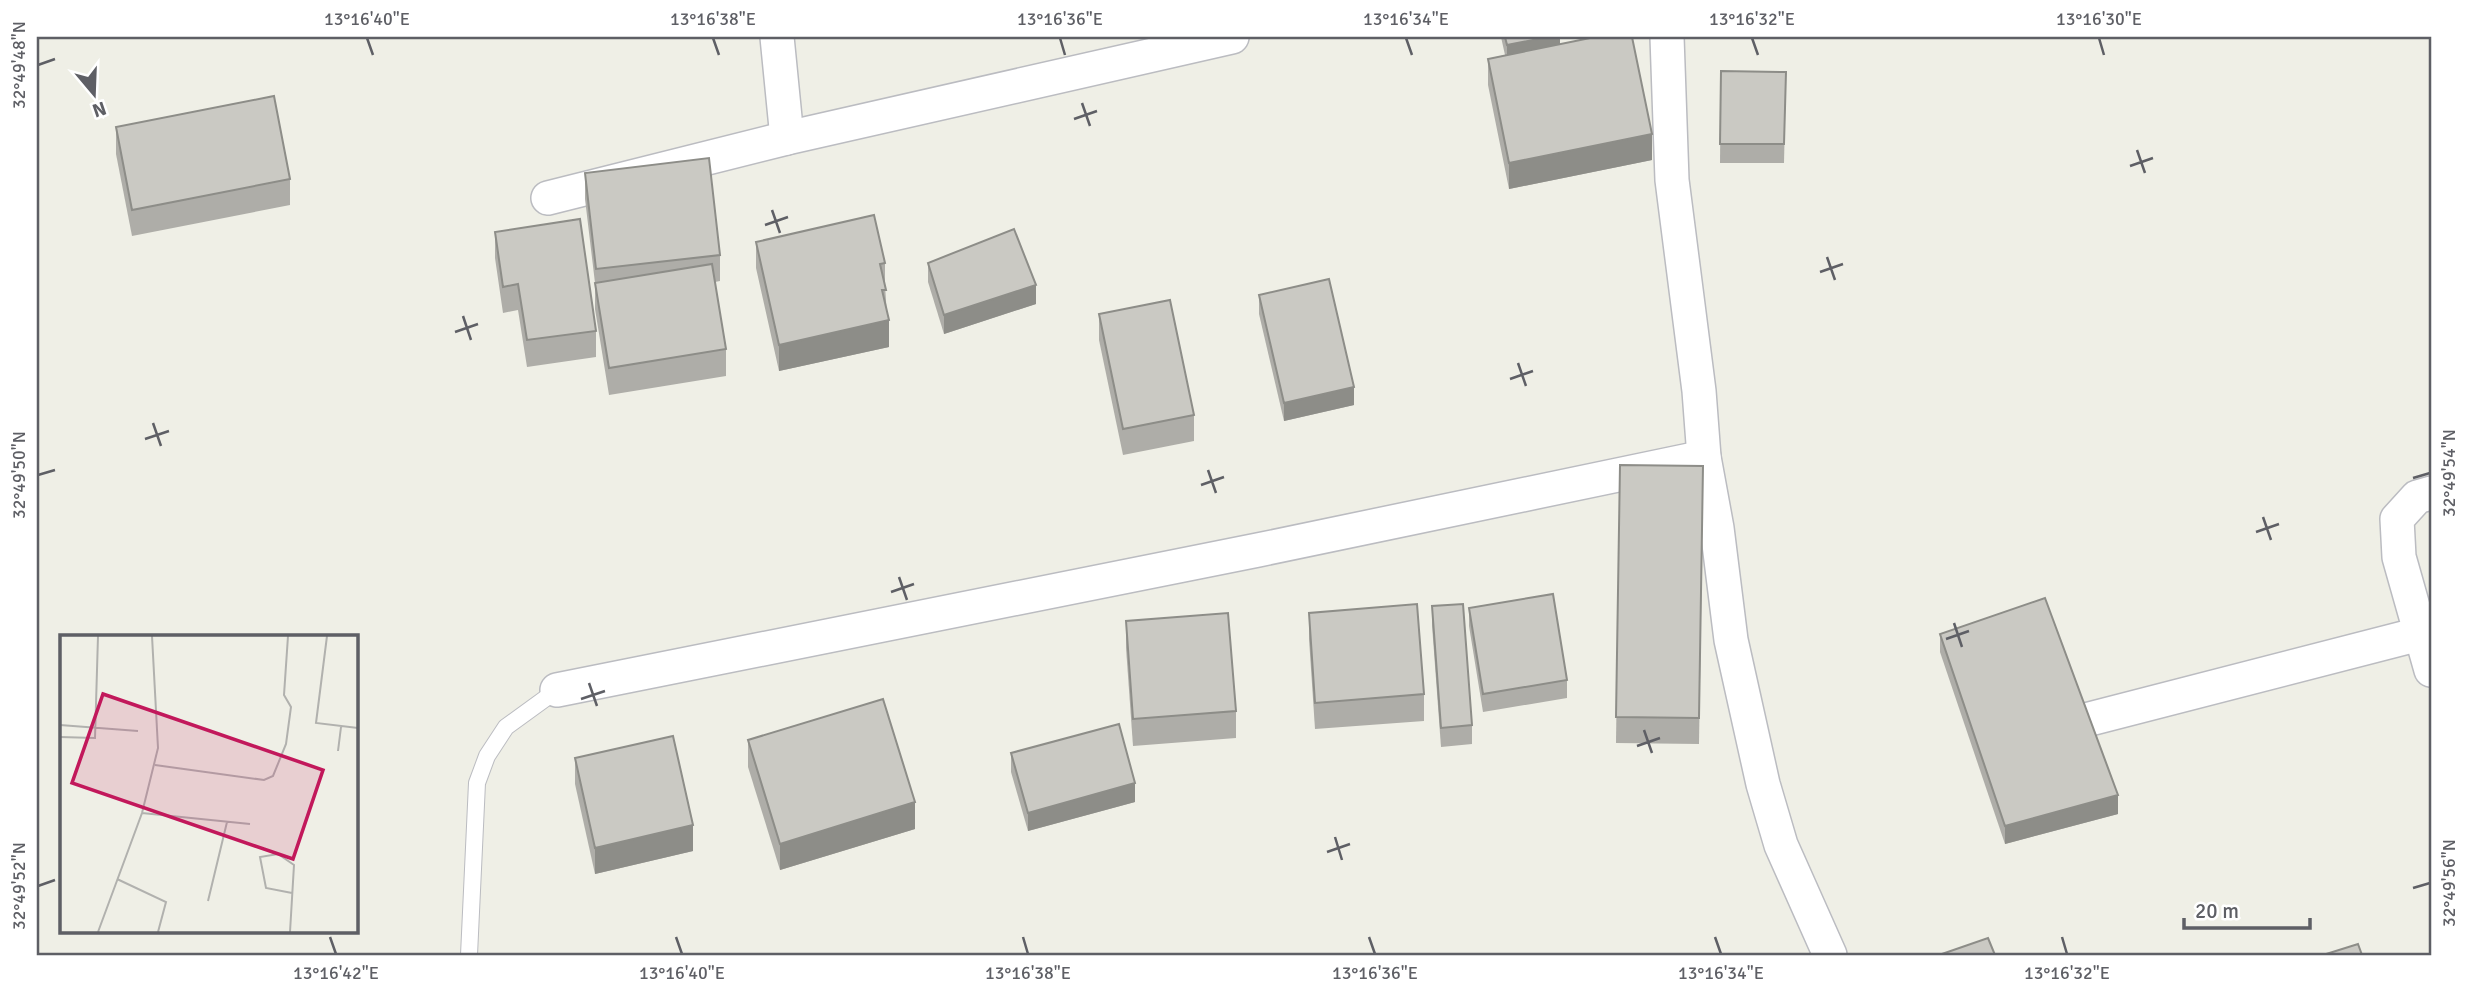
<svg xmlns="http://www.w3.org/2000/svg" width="2468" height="992" viewBox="0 0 2468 992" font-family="Signika,sans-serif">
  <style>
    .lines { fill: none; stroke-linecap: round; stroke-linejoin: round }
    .lane-casing { stroke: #bbbcc1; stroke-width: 18 }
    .street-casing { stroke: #bbbcc1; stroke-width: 36 }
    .lane { stroke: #fff; stroke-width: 16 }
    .street { stroke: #fff; stroke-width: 33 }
    .wall { fill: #aeada8 }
    .shaded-wall { fill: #8d8d88 }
    .building { fill: #cac9c3; stroke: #8d8d88; stroke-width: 2 }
    .ticks { fill: none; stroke: #5e5f65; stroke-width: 2.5 }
    .inset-road { fill: none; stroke: #b1b1ae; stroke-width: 2 }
    .view { fill: #c2185b; fill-opacity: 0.15; stroke: #c2185b; stroke-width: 3.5 }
    .inset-edge { fill: none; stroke: #5e5f65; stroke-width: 3.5 }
    .neatline { fill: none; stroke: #5e5f65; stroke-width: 2.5 }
    .ticks-label { font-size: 18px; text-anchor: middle; fill: #5e5f65 }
  </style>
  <rect width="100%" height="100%" fill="#efefe6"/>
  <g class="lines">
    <defs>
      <path id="lane" d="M469,955L477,783L487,756L506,727L557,690"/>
      <g id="street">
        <path d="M777,37L787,138"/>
        <path d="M1667,37L1672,180L1699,391L1704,457L1717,528L1731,640L1763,784L1781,845L1830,955"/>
        <path d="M548,198L787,138L1232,37"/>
        <path d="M2431,493L2417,497L2397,519L2399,557L2431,670"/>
        <path d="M557,690L1258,550L1704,457"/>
        <path d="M2047,730L2431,631"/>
      </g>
    </defs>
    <!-- lane casing -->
    <use href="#lane" class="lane-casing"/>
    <!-- street casing -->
    <use href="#street" class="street-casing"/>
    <!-- lane -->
    <use href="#lane" class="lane"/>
    <!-- street -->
    <use href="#street" class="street"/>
  </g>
  <!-- wall -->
  <g class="wall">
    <path d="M1501,37H1560V44L1652,160L1509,189L1488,85V59L1505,55Z"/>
    <path d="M1721,71L1786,72L1784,163H1720Z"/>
    <path d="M116,127L290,179V205L132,236L116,154Z"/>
    <path d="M585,173L720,255V281L715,282L726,349V376L609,395L595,309V283L585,199Z"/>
    <path d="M495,232L596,331V357L527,367L518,310L503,313L495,258Z"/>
    <path d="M756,242L885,263V285L889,347L779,371L756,268Z"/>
    <path d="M928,263L1036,304L944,334L928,282Z"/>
    <path d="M1259,295L1354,405L1284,421L1259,314Z"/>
    <path d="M1099,314L1194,415V441L1123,455L1099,340Z"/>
    <path d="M1620,465L1703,493L1699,744L1616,743Z"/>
    <path d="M1432,606L1472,725V744L1441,747L1432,625Z"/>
    <path d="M1469,608L1567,680V698L1483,712L1469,626Z"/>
    <path d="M1309,613L1424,694V721L1315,729L1309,639Z"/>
    <path d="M1126,621L1236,711V738L1133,746L1126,648Z"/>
    <path d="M1940,634L2118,814L2005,844L1940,652Z"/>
    <path d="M748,740L915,829L780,870L748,767Z"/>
    <path d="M1011,753L1135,802L1028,831L1011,772Z"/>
    <path d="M575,758L693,851L595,874L575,784Z"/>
  </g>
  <!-- shaded-wall -->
  <g class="shaded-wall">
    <path d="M1548,37H1560V53L1507,64V45Z"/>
    <path d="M1652,134V160L1509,189V163Z"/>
    <path d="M1036,285V304L944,334V315Z"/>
    <path d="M889,320V347L779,371V345Z"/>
    <path d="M1354,387V405L1284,421V403Z"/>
    <path d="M1135,783V802L1028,831V813Z"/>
    <path d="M2118,795V814L2005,844V826Z"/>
    <path d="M915,802V829L780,870V844Z"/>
    <path d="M693,825V851L595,874V848Z"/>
  </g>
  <!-- building -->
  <g class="building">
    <path d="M1505,37H1548L1507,45Z"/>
    <path d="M1595,37H1632L1652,134L1509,163L1488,59Z"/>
    <path d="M1721,71L1786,72L1784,144H1720Z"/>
    <path d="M274,96L290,179L132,210L116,127Z"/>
    <path d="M709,158L720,255L596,269L585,173Z"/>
    <path d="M874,215L885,263L880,264L886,290H882L889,320L779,345L756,242Z"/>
    <path d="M580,219L596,331L527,340L518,284L503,287L495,232Z"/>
    <path d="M1014,229L1036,285L944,315L928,263Z"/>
    <path d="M712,264L726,349L609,368L595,283Z"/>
    <path d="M1329,279L1354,387L1284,403L1259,295Z"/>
    <path d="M1170,300L1194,415L1123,429L1099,314Z"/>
    <path d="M1620,465L1703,466L1699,718L1616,717Z"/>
    <path d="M1553,594L1567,680L1483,694L1469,608Z"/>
    <path d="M2045,598L2118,795L2005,826L1940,634Z"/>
    <path d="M1417,604L1424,694L1315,703L1309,613Z"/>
    <path d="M1463,604L1472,725L1441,728L1432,606Z"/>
    <path d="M1228,613L1236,711L1133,719L1126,621Z"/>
    <path d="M883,699L915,802L780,844L748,740Z"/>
    <path d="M1119,724L1135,783L1028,813L1011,753Z"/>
    <path d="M673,736L693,825L595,848L575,758Z"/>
    <path d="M1988,938L1995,955H1939Z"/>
    <path d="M2358,944L2362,955H2323Z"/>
  </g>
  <!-- ticks -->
  <path class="ticks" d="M367,38L373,55M713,38L719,55M1060,38L1065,55M1406,38L1412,55M1752,38L1758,55M2099,38L2104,55M38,65L55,59M1082,103L1090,126M1074,119L1097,111M2137,150L2145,173M2130,166L2153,158M772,210L780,233M765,225L788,217M1827,257L1835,280M1820,272L1843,264M463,316L471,340M455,332L478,324M1518,363L1526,386M1510,379L1533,371M153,423L161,446M145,439L169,431M1208,470L1216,493M38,475L55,470M2413,478L2430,473M1201,485L1224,477M2263,517L2271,540M2256,532L2279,524M899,577L907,600M891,592L914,584M1954,623L1962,647M1946,639L1969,631M589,683L597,706M581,699L605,691M1644,730L1652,753M1637,746L1660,738M1335,837L1342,860M1327,852L1350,844M38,886L55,880M2413,888L2430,883M330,937L336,954M676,937L682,954M1023,937L1028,954M1369,937L1375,954M1715,937L1721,954M2062,937L2067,954"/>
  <!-- overview -->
  <g transform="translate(60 635)">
    <rect width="298" height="298" fill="#efefe6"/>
    <path class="inset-road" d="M267,1L256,88L298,93M0,90L78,96M0,102L35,103L38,1M278,116L281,92M95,130L204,145L213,141L226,109L231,72L224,60L228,1M82,178L190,189M57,244L106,267L98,297M148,266L167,187M38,297L82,178L98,113L92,1M230,297L234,230L218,219L200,222L206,253L232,258"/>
    <path class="view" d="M43,59L263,135L233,224L12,148Z"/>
    <rect width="298" height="298" class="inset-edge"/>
  </g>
  <!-- border -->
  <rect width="2468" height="992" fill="none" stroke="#ffffff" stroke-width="77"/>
  <!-- north arrow -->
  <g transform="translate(94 94) rotate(161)" stroke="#ffffff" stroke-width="5" paint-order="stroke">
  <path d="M0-5L12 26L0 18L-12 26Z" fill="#5e5f65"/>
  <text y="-10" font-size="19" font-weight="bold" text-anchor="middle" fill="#5e5f65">N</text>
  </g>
  <!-- scale -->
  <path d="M2184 918v10h126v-10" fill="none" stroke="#5e5f65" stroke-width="3.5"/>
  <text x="2195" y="918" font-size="21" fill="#5e5f65" stroke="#ffffff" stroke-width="5" paint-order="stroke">20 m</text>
  <rect x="38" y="38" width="2392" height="916" class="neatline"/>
  <g class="ticks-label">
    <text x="367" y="25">13°16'40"E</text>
    <text x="713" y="25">13°16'38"E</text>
    <text x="1060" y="25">13°16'36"E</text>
    <text x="1406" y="25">13°16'34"E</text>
    <text x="1752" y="25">13°16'32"E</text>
    <text x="2099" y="25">13°16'30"E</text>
    <text transform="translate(19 65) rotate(-90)" y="6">32°49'48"N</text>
    <text transform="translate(2449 473) rotate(-90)" y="6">32°49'54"N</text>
    <text transform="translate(19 475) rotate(-90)" y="6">32°49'50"N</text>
    <text transform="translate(2449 883) rotate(-90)" y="6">32°49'56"N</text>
    <text transform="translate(19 886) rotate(-90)" y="6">32°49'52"N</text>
    <text x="336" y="979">13°16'42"E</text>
    <text x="682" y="979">13°16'40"E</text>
    <text x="1028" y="979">13°16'38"E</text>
    <text x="1375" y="979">13°16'36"E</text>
    <text x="1721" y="979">13°16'34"E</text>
    <text x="2067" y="979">13°16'32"E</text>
  </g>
</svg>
